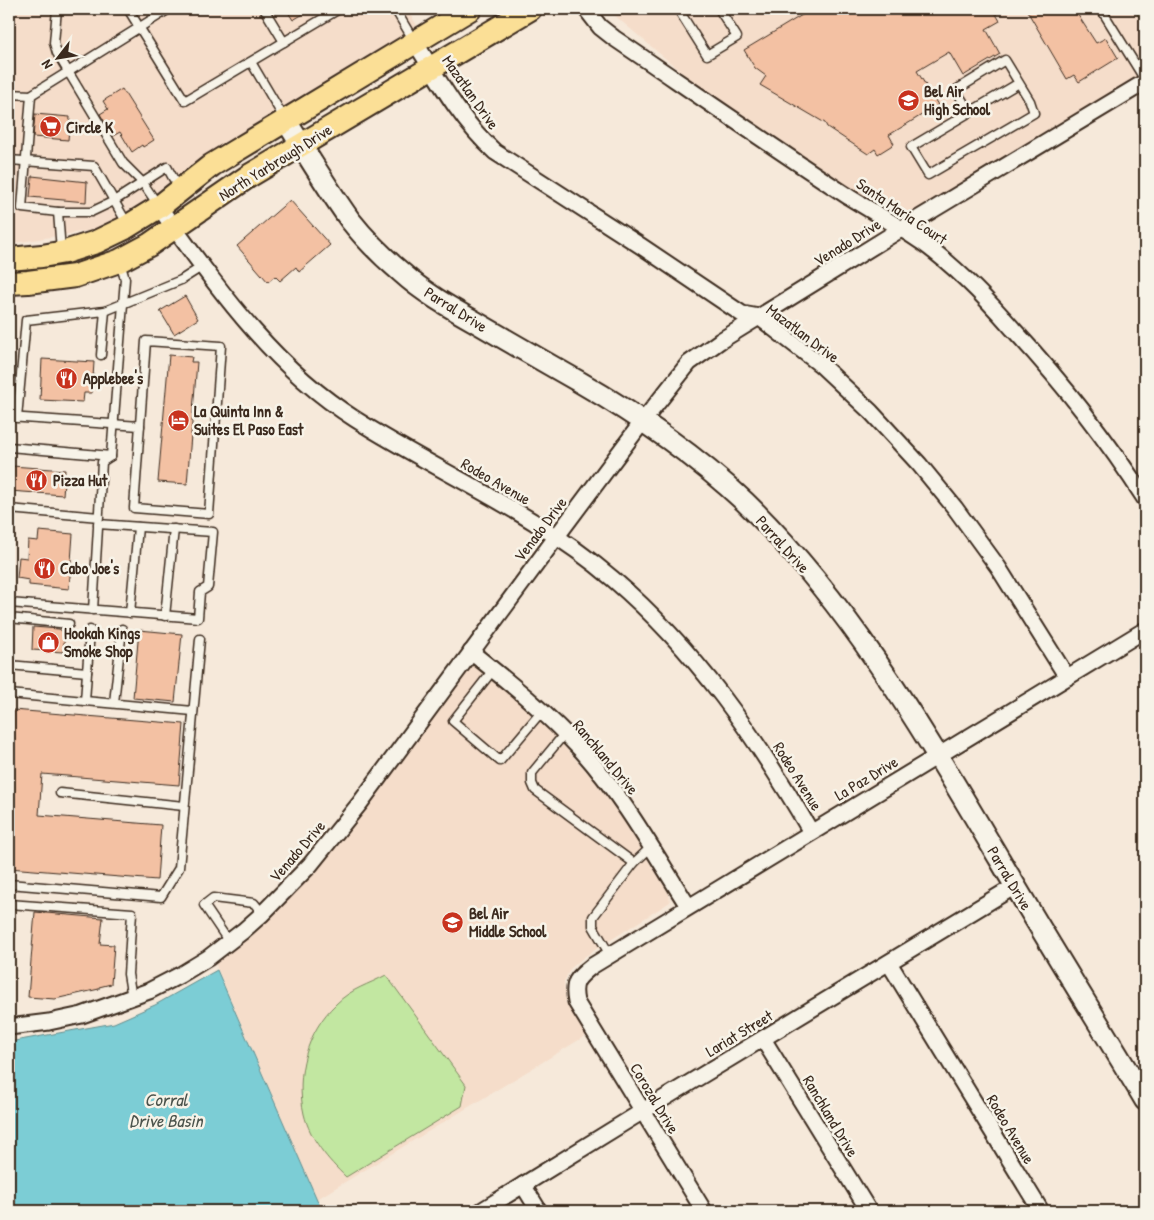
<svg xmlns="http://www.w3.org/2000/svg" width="1154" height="1220" viewBox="0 0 1154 1220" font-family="'Patrick Hand',sans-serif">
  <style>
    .built { fill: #f5ddca }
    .green { fill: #c2e7a1; stroke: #7e8860 }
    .water { fill: #7ccdd5; stroke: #628c8c }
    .building { fill: #f3c1a3; stroke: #3b2a1e }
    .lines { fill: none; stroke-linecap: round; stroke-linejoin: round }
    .lane-casing { stroke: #3b2a1e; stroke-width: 11 }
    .street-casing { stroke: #3b2a1e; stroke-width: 19 }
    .secondary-casing { stroke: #3b2a1e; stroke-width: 24 }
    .primary-casing { stroke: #3b2a1e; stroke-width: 26 }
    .lane { stroke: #f7f3e8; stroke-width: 8 }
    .street { stroke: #f7f3e8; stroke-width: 15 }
    .secondary { stroke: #f7f3e8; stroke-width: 20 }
    .primary { stroke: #fbdf96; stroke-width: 22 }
    .labels { text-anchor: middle; stroke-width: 5; stroke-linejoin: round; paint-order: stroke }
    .poi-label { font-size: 16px; font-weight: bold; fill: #3b2a1e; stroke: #f7f3e8; text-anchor: start }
    .street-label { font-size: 16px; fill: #3b2a1e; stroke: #f7f3e8 }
    .water-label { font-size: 18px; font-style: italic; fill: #4b534c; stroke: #f7f3e8 }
  </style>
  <rect width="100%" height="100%" fill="#f6e9da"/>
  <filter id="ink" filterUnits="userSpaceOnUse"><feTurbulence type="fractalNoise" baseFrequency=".02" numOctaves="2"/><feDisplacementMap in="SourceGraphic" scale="10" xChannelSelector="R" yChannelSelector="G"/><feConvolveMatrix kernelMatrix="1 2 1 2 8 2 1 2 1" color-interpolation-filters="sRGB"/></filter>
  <g filter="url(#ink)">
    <!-- built -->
    <g class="built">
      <path d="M9,9H407L421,32L132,213L93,230L9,244Z"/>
      <path d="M607,9H1145V74L903,220L745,126Z"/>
      <path d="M472,662L546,726L593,779L620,815L669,894L670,902L584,957L570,969L564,982L566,1003L587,1035L317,1199L215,963L254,934L289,898Z"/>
    </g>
    <!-- green -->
    <g class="green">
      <path d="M1134,9H1145V21L1143,23Z"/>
      <path d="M386,975L466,1085L462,1106L346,1177C328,1160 310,1139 304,1114C295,1075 307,1031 336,1004C352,988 368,985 386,975Z"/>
    </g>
    <!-- water -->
    <path class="water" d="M217,970L322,1211H9V1042L114,1023L155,1005Z"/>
    <!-- building -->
    <g class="building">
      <path d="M286,9H312L293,20Z"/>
      <path d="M812,9H993L1000,21L986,29L1000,54L963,76L949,52L917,71L938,105L889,135L894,144L878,154L875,149L868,154L827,127L825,123L760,85L766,76L755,68L744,50Z"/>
      <path d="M1026,9H1074L1096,43L1106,38L1118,58L1079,82L1074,75L1067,79Z"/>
      <path d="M122,89L154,140L143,147L142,145L132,152L120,132L113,136L100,114L108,109L103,101Z"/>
      <path d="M35,114L70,117L68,140L33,137Z"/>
      <path d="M32,176L87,182L86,202L30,197Z"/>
      <path d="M290,200L330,245L299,272L296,267L280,281L275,276L268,282L237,246Z"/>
      <path d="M185,296L198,319L174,334L160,311Z"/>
      <path d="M169,355L192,357L191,362H197L187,484L158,482Z"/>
      <path d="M42,359L94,362L92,393H84L83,402L40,400Z"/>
      <path d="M12,466L65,470L63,495L10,491Z"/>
      <path d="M39,531L73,534L69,589L29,585V580L17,578L19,557L27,558L28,540L38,541Z"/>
      <path d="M33,627L59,629L65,633L63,652L32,650Z"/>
      <path d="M139,630L182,634L175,702L133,698Z"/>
      <path d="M13,710L184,724L179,785L42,774L39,815L161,825L157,880L9,868V758Z"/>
      <path d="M35,912L103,918L100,944L114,945L111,984L99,987V989L55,999L28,997Z"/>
    </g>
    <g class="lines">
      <defs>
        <g id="lane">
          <path d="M57,9L54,43L57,53L123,163L143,183L158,205"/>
          <path d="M128,9L185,101L339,9"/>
          <path d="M264,9L284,42"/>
          <path d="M395,9L414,41"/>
          <path d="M678,9L707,55L737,37L719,9"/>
          <path d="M1101,9L1145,80"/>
          <path d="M251,62L284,118"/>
          <path d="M9,94L31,95L169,9"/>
          <path d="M31,95L22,208L58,212H91L114,201L167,167L173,178L180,187"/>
          <path d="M970,113L956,90L1005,60L1030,101L1034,113L928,175L911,147L1019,83"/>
          <path d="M9,160L94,166L128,225"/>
          <path d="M58,212L61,251"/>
          <path d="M146,341L221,346L209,514L134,508Z"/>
          <path d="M101,355L105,311"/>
          <path d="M9,417L140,426"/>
          <path d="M17,418L26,320L105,311L181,280L203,266"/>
          <path d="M9,447L111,456"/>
          <path d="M9,509L99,517"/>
          <path d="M9,603L198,618L200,592L208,587L213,532L98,524"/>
          <path d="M93,610L102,462L111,456L123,304L125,279L120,263"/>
          <path d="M130,613L138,527"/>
          <path d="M165,616L174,529"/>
          <path d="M9,618L69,624"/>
          <path d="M9,665L87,672"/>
          <path d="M493,670L453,721L500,761L542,711"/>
          <path d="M9,694L193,711"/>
          <path d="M85,701L90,630"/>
          <path d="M114,703L122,629"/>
          <path d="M565,733L532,773V783L535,790L634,863L651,847"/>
          <path d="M60,793L184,806"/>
          <path d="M9,884L161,897L179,868L200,639"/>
          <path d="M9,904L132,913L128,974L132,998"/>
          <path d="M229,942L204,905L213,898L254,903L263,914"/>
          <path d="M610,955L593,926V917L634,863"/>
        </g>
        <g id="street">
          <path d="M586,9L600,27L614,38C692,91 770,145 849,197C873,212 899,226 923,243C956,267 986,298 1013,329C1062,382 1106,438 1145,499"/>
          <path d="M415,42C439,81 461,121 495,152L641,246L742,314L759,317L821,365L871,412L919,464L955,508L998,567L1067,677"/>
          <path d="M159,207C216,285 271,366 355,419C440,473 536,513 613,579C697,651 756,737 811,832"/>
          <path d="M471,652C510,683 548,714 582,751C624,798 655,854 688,906"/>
          <path d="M889,963L1041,1211"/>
          <path d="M9,1027L49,1022L82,1015L149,991L180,975L208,958L243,931L261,915L310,865L360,803L557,536L643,421L689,363L720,341L901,229L1145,82"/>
          <path d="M763,1039L869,1211"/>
          <path d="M523,1185L539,1211"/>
          <path d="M481,1211L643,1111L1015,886"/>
          <path d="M704,1211L576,1002C572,982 577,978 592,966L1145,630"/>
        </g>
        <path id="secondary" d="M285,119C306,153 327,188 350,220C365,239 383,257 402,273C423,292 449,307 474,321C508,341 543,361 578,381C637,415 695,455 745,502C851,605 925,734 1000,860C1047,941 1097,1020 1145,1100"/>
        <g id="primary">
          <path d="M9,259L42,256L65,252L96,242L125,228L159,207L212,165L470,9"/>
          <path d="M9,283L28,282L75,276L119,261L149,245L249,176L530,9"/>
        </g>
      </defs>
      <!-- lane casing -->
      <use href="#lane" class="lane-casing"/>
      <!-- street casing -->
      <use href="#street" class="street-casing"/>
      <!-- secondary casing -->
      <use href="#secondary" class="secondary-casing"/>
      <!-- primary casing -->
      <use href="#primary" class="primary-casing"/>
      <!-- lane -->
      <use href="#lane" class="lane"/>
      <!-- street -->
      <use href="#street" class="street"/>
      <!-- secondary -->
      <use href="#secondary" class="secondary"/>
      <!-- primary -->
      <use href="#primary" class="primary"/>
    </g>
  </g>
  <!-- icons -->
  <defs>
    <symbol id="school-disc" viewBox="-11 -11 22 22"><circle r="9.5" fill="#c8321e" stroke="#f7f3e8"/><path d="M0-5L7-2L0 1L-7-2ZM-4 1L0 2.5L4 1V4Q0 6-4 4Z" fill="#fff"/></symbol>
    <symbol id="supermarket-disc" viewBox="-11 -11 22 22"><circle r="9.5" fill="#c8321e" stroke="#f7f3e8"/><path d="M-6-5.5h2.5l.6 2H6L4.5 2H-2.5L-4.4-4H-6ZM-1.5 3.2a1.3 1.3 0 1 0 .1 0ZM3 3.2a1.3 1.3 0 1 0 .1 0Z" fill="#fff"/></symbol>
    <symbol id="restaurant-disc" viewBox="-11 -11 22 22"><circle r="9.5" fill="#c8321e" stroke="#f7f3e8"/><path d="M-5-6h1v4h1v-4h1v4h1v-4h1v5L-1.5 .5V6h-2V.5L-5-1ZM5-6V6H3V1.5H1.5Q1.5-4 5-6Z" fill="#fff"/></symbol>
    <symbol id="hotel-disc" viewBox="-11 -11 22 22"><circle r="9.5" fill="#c8321e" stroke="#f7f3e8"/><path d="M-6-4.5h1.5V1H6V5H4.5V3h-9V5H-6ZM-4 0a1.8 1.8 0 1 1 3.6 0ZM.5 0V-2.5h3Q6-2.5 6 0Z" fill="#fff"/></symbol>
    <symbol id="shop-disc" viewBox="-11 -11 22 22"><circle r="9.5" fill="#c8321e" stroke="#f7f3e8"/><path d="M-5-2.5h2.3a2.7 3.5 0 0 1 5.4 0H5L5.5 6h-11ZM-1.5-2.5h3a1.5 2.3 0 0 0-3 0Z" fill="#fff"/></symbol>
  </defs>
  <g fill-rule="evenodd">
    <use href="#school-disc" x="896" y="88" width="25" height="25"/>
    <use href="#supermarket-disc" x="38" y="114" width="25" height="25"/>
    <use href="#restaurant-disc" x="54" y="366" width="25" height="25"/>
    <use href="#hotel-disc" x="166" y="408" width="25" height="25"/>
    <use href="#restaurant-disc" x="24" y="468" width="25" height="25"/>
    <use href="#restaurant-disc" x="32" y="556" width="25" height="25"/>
    <use href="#shop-disc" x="36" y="630" width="25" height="25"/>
    <use href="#school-disc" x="440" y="910" width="25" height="25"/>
  </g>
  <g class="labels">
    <!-- poi labels -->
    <g class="poi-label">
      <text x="924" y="97">Bel Air<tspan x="924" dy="18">High School</tspan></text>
      <text x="66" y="133">Circle K</text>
      <text x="83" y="384">Applebee's</text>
      <text x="194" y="417">La Quinta Inn &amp;<tspan x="194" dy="18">Suites El Paso East</tspan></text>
      <text x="53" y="486">Pizza Hut</text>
      <text x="60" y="574">Cabo Joe's</text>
      <text x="64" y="639">Hookah Kings<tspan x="64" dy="18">Smoke Shop</tspan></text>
      <text x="469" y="919">Bel Air<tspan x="469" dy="18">Middle School</tspan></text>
    </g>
    <!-- street labels -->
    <g class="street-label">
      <text transform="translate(471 92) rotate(55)" y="6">Mazatlan Drive</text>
      <text transform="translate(275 162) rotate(-32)" y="6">North Yarbrough Drive</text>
      <text transform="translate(902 211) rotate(34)" y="6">Santa Maria Court</text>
      <text transform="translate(847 242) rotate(-32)" y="6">Venado Drive</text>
      <text transform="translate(456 309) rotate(32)" y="6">Parral Drive</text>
      <text transform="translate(803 333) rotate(37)" y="6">Mazatlan Drive</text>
      <text transform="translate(496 481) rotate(30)" y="6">Rodeo Avenue</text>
      <text transform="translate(540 529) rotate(-53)" y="6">Venado Drive</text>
      <text transform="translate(783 544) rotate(48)" y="6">Parral Drive</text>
      <text transform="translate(606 757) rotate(50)" y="6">Ranchland Drive</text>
      <text transform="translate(798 776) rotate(58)" y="6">Rodeo Avenue</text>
      <text transform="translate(866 778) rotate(-31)" y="6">La Paz Drive</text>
      <text transform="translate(297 851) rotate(-49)" y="6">Venado Drive</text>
      <text transform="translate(1010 878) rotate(59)" y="6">Parral Drive</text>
      <text transform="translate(739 1033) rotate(-31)" y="6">Lariat Street</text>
      <text transform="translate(655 1098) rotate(59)" y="6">Corozal Drive</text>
      <text transform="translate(831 1116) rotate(59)" y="6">Ranchland Drive</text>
      <text transform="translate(1011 1129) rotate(59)" y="6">Rodeo Avenue</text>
    </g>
    <!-- water labels -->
    <g class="water-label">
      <text x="166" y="1106">Corral<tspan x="166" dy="21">Drive Basin</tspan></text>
    </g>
  </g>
  <!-- margin -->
  <rect width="1154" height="1220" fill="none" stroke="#f7f3e8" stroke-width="30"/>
  <rect x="15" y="15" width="1124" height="1190" fill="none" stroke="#3b2a1e" stroke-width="2" filter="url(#ink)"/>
  <!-- north arrow -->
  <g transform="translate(58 58) rotate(239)" stroke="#f7f3e8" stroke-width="4" paint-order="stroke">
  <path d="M0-4L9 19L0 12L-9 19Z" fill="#3b2a1e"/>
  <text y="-8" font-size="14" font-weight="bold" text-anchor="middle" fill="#3b2a1e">N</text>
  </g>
</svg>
